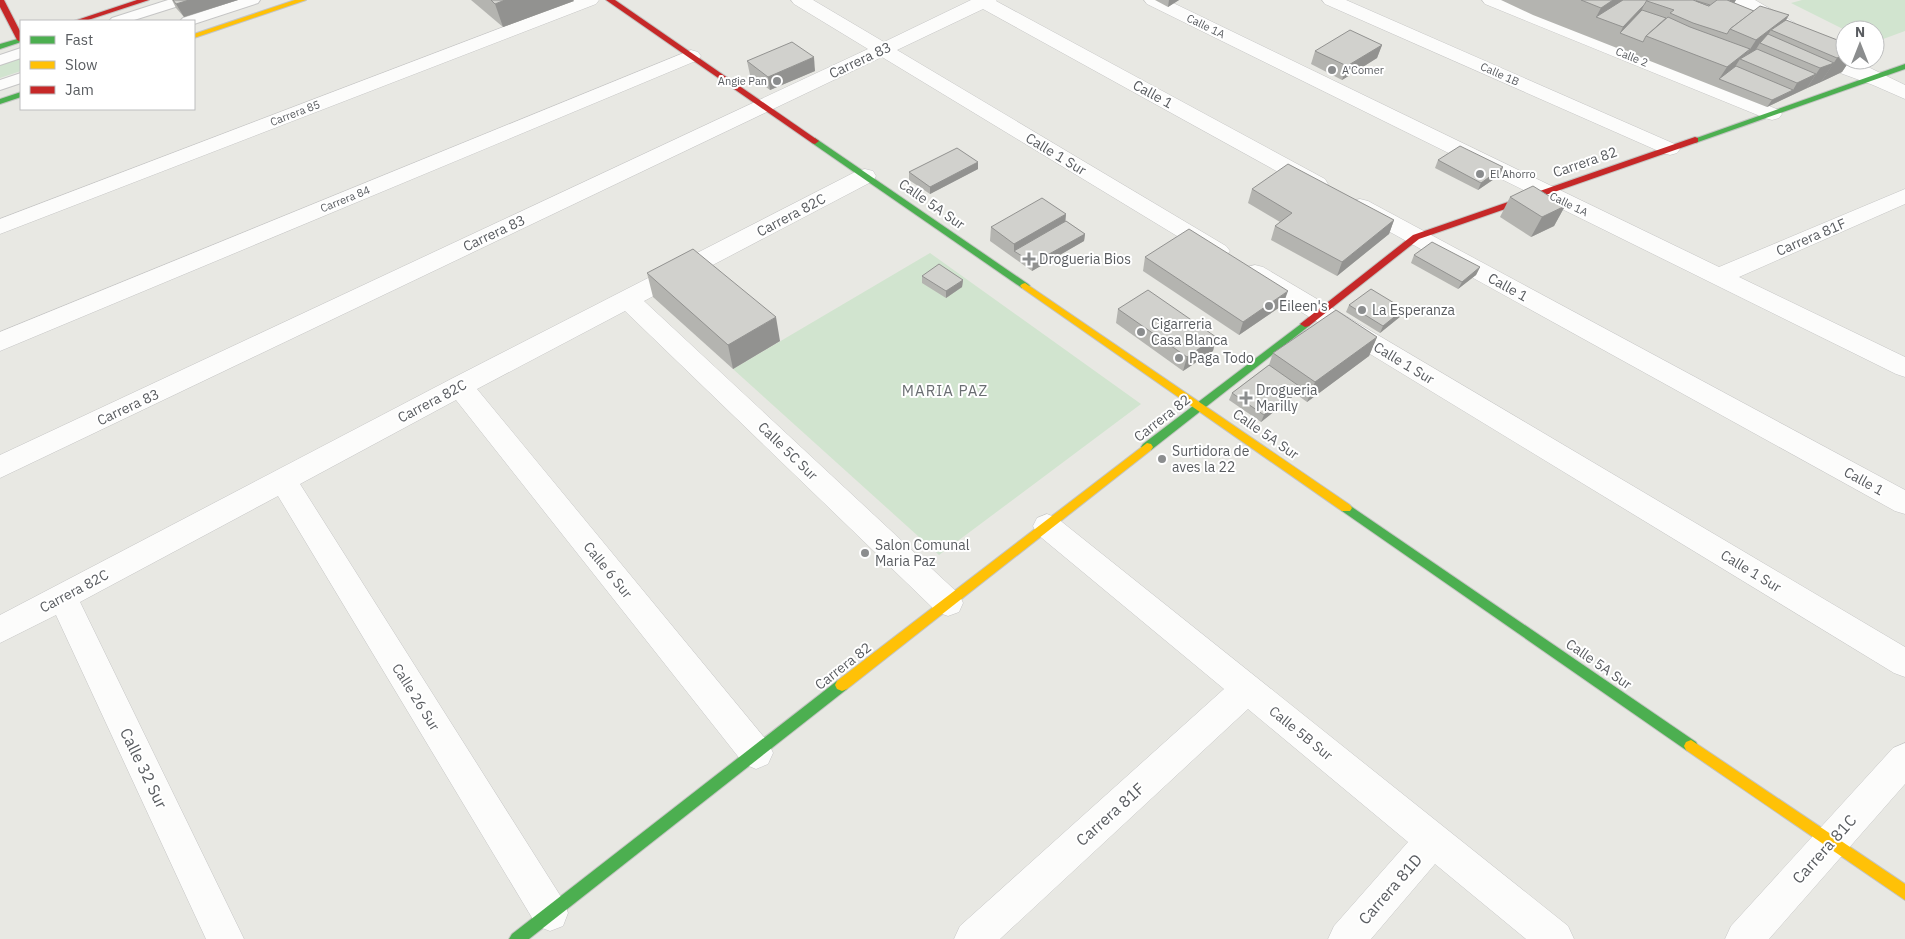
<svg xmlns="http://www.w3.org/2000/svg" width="1905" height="939" viewBox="0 0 1905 939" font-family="'IBM Plex Sans',sans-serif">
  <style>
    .green { fill: #d1e4cf }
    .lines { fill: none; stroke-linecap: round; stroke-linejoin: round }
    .lane-casing { stroke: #c5c5c5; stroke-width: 2 }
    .street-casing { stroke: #c5c5c5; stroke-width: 1 }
    .fast-casing { stroke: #c4c5c3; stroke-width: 2 }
    .slow-casing { stroke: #c4c5c3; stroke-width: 2 }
    .jam-casing { stroke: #c4c5c3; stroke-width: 2 }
    .lane { fill: #fcfcfb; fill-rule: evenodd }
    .street { fill: #fcfcfb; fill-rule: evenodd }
    .fast { fill: #4caf50; fill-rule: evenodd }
    .slow { fill: #ffc107; fill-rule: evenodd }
    .jam { fill: #c62828; fill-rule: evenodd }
    .wall { fill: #b4b4b0 }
    .shaded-wall { fill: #929290 }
    .building { fill: #d1d1cd; stroke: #929290 }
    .poi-dot { fill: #8b8d8e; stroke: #fff; stroke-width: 2 }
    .labels { text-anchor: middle; stroke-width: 4; stroke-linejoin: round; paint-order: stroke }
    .far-street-label { font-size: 11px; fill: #595c60; stroke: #fff }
    .far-poi-label { font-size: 11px; fill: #595c60; stroke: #fff; text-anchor: start }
    .street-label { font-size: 14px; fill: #595c60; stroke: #fff }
    .poi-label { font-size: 14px; fill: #595c60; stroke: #fff; text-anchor: start }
    .neighbourhood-label { font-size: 15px; letter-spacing: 1px; fill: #6a6e72; stroke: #fff }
    .near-street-label { font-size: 16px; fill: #595c60; stroke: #fff }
  </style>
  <rect width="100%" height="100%" fill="#e8e8e3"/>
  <!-- green -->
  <g class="green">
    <path d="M1802,0H1905V31L1875,42V30H1845L1791,3Z"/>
    <path d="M21,58V71L0,78V65Z"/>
    <path d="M930,253L1141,404L939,555L733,369Z"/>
  </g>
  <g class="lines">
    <defs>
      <g id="lane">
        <path d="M168,0H190L188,3L131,21H109L112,18Z"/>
        <path d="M238,0H260L258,3L194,24V21H180L183,18Z"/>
        <path d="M21,48V58L0,65V55Z"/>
        <path d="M21,73V83L0,90V80Z"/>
      </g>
      <g id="street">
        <path d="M574,0H599L596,4L0,234V219Z"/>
        <path d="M791,0H813L884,42L971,0H997L996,1L1325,179L1328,184L1325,189L1317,191L1309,189L983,9L897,50L1226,246L1230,251L1226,256L1218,259L1210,256L882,57L0,478V455L868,49L794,4Z"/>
        <path d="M1144,0H1167L1719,267L1905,189V204L1739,277L1905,357V377L1896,374L1147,4Z"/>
        <path d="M1322,0H1346L1677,145L1680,149L1677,153L1670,155L1663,153L1325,4Z"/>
        <path d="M1482,0H1507L1779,110L1782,114L1779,118L1772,120L1765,118L1485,4Z"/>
        <path d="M1733,0H1755L1795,23L1797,27L1795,31L1788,33L1781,31L1736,4Z"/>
        <path d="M1809,49L1852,64L1864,65L1905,85V99L1873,85L1802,59L1799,55L1802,51Z"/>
        <path d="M691,50L698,52L701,56L698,60L0,351V332Z"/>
        <path d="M865,169L873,171L876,176L873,181L644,301L959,594L963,603L959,612L948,616L937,612L625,311L477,389L768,742L773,753L768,764L756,769L744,764L456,400L300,484L563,900L568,913L563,926L550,931L537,926L278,496L80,602L244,939H206L56,615L0,643V615L451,379L857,171Z"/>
        <path d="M1360,199L1368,201L1905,490V514L1895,511L1352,211L1349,206L1352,201Z"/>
        <path d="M1255,265L1263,267L1905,647V677L1894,673L1247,279L1243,273L1247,267Z"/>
        <path d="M1047,514L1057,518L1568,926L1574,939H1526L1435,864L1371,939H1328L1334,926L1408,842L1248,709L1000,939H954L960,926L1224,689L1037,534L1033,526L1037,518Z"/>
        <path d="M1905,743V784L1769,939H1725L1731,926L1893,748Z"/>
      </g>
      <g id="fast">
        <path d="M21,38V42L0,49V44Z"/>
        <path d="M1905,64V69L1698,142L1695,143L1691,140Z"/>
        <path d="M21,92V97L0,104V99Z"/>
        <path d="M815,138L1028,284L1030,286L1028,288H1022L812,143V139Z"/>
        <path d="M1305,321L1310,324L1309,326L1151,450H1143L1141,447L1143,444Z"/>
        <path d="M1346,503L1696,742L1698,746L1696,750L1691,752L1686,750L1342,511L1340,508L1342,505Z"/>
        <path d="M842,679L847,681L849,685L847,689L529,939H509L512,934L837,681Z"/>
      </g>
      <g id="slow">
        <path d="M295,0H306L194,38V34Z"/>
        <path d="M1025,283L1350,505L1352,508L1350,511H1342L1022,288L1020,286L1022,284Z"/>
        <path d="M1147,443L1151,444L1153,447L1151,450L847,689L842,691L837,689L835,685L837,681Z"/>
        <path d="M1691,740L1905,884V900L1686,750L1684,746L1686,742Z"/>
      </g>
      <g id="jam">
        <path d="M0,0H4L21,33V42L17,40L0,7Z"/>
        <path d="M137,0H149L85,21H74Z"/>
        <path d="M606,0H615L819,141L815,144L812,143Z"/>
        <path d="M1695,137L1698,138V142L1419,239L1309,326L1305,327L1300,324L1413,235Z"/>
      </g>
    </defs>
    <!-- lane casing -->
    <use href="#lane" class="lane-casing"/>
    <!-- street casing -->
    <use href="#street" class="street-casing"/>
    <!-- fast casing -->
    <use href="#fast" class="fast-casing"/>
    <!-- slow casing -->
    <use href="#slow" class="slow-casing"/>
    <!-- jam casing -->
    <use href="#jam" class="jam-casing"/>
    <!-- lane -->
    <use href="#lane" class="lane"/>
    <!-- street -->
    <use href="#street" class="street"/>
    <!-- fast -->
    <use href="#fast" class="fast"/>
    <!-- slow -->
    <use href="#slow" class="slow"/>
    <!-- jam -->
    <use href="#jam" class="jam"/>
  </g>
  <!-- wall -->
  <g class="wall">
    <path d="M172,0H238L184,17L176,8Z"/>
    <path d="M471,0H573L574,1L503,27Z"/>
    <path d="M1155,0H1179L1168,7Z"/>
    <path d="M1501,0H1736L1734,3L1754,11L1789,15L1786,20L1845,60H1850L1842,72L1767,107L1533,15Z"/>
    <path d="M1382,45L1377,58L1342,80L1311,64L1315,51Z"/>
    <path d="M747,61L815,71L770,90L750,75Z"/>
    <path d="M1438,160L1503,167L1500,175L1478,190L1435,168Z"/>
    <path d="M978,169L930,194L909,180V172Z"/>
    <path d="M1252,189L1394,220L1389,234L1337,276L1271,240L1275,226L1280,222L1248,203Z"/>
    <path d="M1510,197L1565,206L1554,226L1531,237L1500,217Z"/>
    <path d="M1066,221L1085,234L1084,241L1032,271L990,241L991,227Z"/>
    <path d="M1414,255L1480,267L1476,275L1458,289L1411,263Z"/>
    <path d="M1145,257L1283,305L1239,335L1143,271Z"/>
    <path d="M647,273L780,341L733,369L653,297Z"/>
    <path d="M922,276L963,280L962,287L946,298L922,283Z"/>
    <path d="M1349,305L1404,309L1401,316L1380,333L1346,312Z"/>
    <path d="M1118,309L1216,337L1213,351L1183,371L1116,323Z"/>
    <path d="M1377,337L1369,356L1307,402L1296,394L1261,422L1229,400L1232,393L1269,365L1273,353Z"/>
  </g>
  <!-- shaded-wall -->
  <g class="shaded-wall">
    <path d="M189,0H238L184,17L176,4Z"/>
    <path d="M505,0H573L574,1L503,27L495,4Z"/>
    <path d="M1169,0H1179L1168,7Z"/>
    <path d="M1613,0H1635L1596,17L1601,8Z"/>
    <path d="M1730,0H1736L1732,6L1724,12Z"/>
    <path d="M1644,5L1635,24L1620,33L1623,27Z"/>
    <path d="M1789,15L1778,33L1771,30L1762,44L1760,43L1750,59L1743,60L1756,40Z"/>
    <path d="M1382,45L1377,58L1342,80L1347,66Z"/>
    <path d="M1750,49L1743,60L1740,59L1731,73L1719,79L1727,67Z"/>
    <path d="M1845,54V60H1850L1842,72L1821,82L1837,58Z"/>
    <path d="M814,57L815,71L770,90L768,77Z"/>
    <path d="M1834,63L1821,82L1807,88L1820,68Z"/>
    <path d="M1816,74L1807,88L1767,107L1772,100L1793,90L1797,83Z"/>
    <path d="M978,162V169L930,194V187Z"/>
    <path d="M1503,167L1500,175L1478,190L1481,183Z"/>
    <path d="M1565,206L1554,226L1531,237L1542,217Z"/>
    <path d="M1066,214L1065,228L1014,251V244Z"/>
    <path d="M1394,220L1389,234L1337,276L1342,262Z"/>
    <path d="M1085,234L1084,241L1032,271L1033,263Z"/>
    <path d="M1480,267L1476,275L1458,289L1462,282Z"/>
    <path d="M963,280L962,287L946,298V291Z"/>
    <path d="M1288,291L1283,305L1239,335L1243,322Z"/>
    <path d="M1404,309L1401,316L1380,333L1383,326Z"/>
    <path d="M776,317L780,341L733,369L728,345Z"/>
    <path d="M1216,337L1213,351L1183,371L1187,357Z"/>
    <path d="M1377,337L1369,356L1307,402L1315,382Z"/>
    <path d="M1299,386L1296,394L1261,422L1264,415Z"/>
  </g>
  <!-- building -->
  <g class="building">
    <path d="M173,0H189L176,4Z"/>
    <path d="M491,0H505L495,4Z"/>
    <path d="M1581,0H1613L1601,8Z"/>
    <path d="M1623,0H1647L1644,5L1623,27L1596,17Z"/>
    <path d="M1647,0H1693L1709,6L1717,0H1727L1754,11L1730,29L1727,34L1693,23L1670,13L1674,10L1647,1Z"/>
    <path d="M1696,1H1697L1710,5L1709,6Z"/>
    <path d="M1760,6L1789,15L1756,40L1730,29Z"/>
    <path d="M1642,10L1666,18L1646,36L1643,42L1620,33Z"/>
    <path d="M1668,17L1690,27L1750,49L1727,67L1646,36Z"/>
    <path d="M1786,20L1845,43V54L1837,58L1771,30Z"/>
    <path d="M1350,30L1382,45L1347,66L1315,51Z"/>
    <path d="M1768,34L1834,63L1820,68L1760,43Z"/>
    <path d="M792,42L814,57L768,77L747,61Z"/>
    <path d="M1757,49L1816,74L1797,83L1740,59Z"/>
    <path d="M1736,66L1793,90L1772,100L1719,79Z"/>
    <path d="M1460,146L1503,167L1481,183L1438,160Z"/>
    <path d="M957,148L978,162L930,187L909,172Z"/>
    <path d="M1288,164L1394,220L1342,262L1275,226L1292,213L1252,189Z"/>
    <path d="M1533,186L1565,206L1542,217L1510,197Z"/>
    <path d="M1042,198L1066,214L1014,244L991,227Z"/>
    <path d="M1066,221L1085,234L1033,263L1014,251Z"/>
    <path d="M1189,229L1288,291L1243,322L1145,257Z"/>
    <path d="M1432,242L1480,267L1462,282L1414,255Z"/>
    <path d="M693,249L776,317L728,345L647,273Z"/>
    <path d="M939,264L963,280L946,291L922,276Z"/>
    <path d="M1371,289L1404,309L1383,326L1349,305Z"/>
    <path d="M1148,290L1216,337L1187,357L1118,309Z"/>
    <path d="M1336,310L1377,337L1315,382L1273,353Z"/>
    <path d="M1269,365L1299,386L1264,415L1232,393Z"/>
  </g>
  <!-- markers -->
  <g class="poi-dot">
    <circle cx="1332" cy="70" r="5"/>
    <circle cx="777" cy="81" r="5"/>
    <circle cx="1480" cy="174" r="5"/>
    <path d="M1026.5 251.5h5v5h5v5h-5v5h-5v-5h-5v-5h5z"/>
    <circle cx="1269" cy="306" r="5"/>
    <circle cx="1362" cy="310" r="5"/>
    <circle cx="1141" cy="332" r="5"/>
    <circle cx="1179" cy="358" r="5"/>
    <path d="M1243.5 390.5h5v5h5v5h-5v5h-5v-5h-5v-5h5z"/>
    <circle cx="1162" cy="459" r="5"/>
    <circle cx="865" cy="553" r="5"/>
  </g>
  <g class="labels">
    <!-- far-street labels -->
    <g class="far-street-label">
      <text transform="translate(1206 26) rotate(26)" y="4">Calle 1A</text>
      <text transform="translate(1632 57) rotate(22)" y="4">Calle 2</text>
      <text transform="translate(1500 74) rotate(24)" y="4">Calle 1B</text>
      <text transform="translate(295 113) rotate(-21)" y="4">Carrera 85</text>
      <text transform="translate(345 199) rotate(-22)" y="4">Carrera 84</text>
      <text transform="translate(1569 204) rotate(26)" y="4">Calle 1A</text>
    </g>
    <!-- far-poi labels -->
    <g class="far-poi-label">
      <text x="1342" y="74">A'Comer</text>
      <text x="767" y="85" text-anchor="end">Angie Pan</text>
      <text x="1490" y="178">El Ahorro</text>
    </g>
    <!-- street labels -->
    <g class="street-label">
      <text transform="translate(860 60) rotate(-25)" y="5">Carrera 83</text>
      <text transform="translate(1153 94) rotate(29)" y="5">Calle 1</text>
      <text transform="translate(1056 154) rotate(31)" y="5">Calle 1 Sur</text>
      <text transform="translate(1585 162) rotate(-19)" y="5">Carrera 82</text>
      <text transform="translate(932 204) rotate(35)" y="5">Calle 5A Sur</text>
      <text transform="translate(791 215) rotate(-28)" y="5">Carrera 82C</text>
      <text transform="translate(494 233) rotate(-25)" y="5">Carrera 83</text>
      <text transform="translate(1811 237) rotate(-23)" y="5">Carrera 81F</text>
      <text transform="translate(1508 287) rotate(29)" y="5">Calle 1</text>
      <text transform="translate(1404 363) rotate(31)" y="5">Calle 1 Sur</text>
      <text transform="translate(432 401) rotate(-28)" y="5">Carrera 82C</text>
      <text transform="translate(128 407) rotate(-25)" y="5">Carrera 83</text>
      <text transform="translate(1162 418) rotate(-38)" y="5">Carrera 82</text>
      <text transform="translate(1266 434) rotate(35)" y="5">Calle 5A Sur</text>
      <text transform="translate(788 451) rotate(44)" y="5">Calle 5C Sur</text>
      <text transform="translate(1864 481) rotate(29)" y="5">Calle 1</text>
      <text transform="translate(608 570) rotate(51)" y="5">Calle 6 Sur</text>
      <text transform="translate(1751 571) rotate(31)" y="5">Calle 1 Sur</text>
      <text transform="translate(74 591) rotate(-28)" y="5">Carrera 82C</text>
      <text transform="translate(1599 664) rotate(35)" y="5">Calle 5A Sur</text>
      <text transform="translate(843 666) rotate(-38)" y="5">Carrera 82</text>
      <text transform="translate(416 697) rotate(58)" y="5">Calle 26 Sur</text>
      <text transform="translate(1301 733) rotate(39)" y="5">Calle 5B Sur</text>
    </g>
    <!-- poi labels -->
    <g class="poi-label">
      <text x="1039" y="264">Drogueria Bios</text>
      <text x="1279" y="311">Eileen's</text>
      <text x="1372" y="315">La Esperanza</text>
      <text x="1151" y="329">Cigarreria<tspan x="1151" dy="16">Casa Blanca</tspan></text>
      <text x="1189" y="363">Paga Todo</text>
      <text x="1256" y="395">Drogueria<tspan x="1256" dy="16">Marilly</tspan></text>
      <text x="1172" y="456">Surtidora de<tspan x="1172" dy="16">aves la 22</tspan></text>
      <text x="875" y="550">Salon Comunal<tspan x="875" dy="16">Maria Paz</tspan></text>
    </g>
    <!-- neighbourhood labels -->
    <g class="neighbourhood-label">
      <text x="945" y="396">MARIA PAZ</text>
    </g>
    <!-- near-street labels -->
    <g class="near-street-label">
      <text transform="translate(144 768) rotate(64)" y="6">Calle 32 Sur</text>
      <text transform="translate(1110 814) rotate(-42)" y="6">Carrera 81F</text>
      <text transform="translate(1824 849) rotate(-48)" y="6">Carrera 81C</text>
      <text transform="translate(1390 889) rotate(-49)" y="6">Carrera 81D</text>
    </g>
  </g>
  <!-- legend -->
  <rect x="20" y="20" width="175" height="90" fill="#ffffff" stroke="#bdbebf"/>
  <rect x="30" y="36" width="25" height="8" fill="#4caf50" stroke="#bdbebf"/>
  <text x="65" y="45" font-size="15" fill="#595c60">Fast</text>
  <rect x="30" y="61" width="25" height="8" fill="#ffc107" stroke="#bdbebf"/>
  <text x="65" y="70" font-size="15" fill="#595c60">Slow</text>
  <rect x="30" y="86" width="25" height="8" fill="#c62828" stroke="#bdbebf"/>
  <text x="65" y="95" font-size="15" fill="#595c60">Jam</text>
  <!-- north arrow -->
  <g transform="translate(1860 45)"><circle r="24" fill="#ffffff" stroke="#bdbebf"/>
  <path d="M0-4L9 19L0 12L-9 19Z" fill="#8b8d8e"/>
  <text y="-8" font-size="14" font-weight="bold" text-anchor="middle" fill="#595c60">N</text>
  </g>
</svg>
